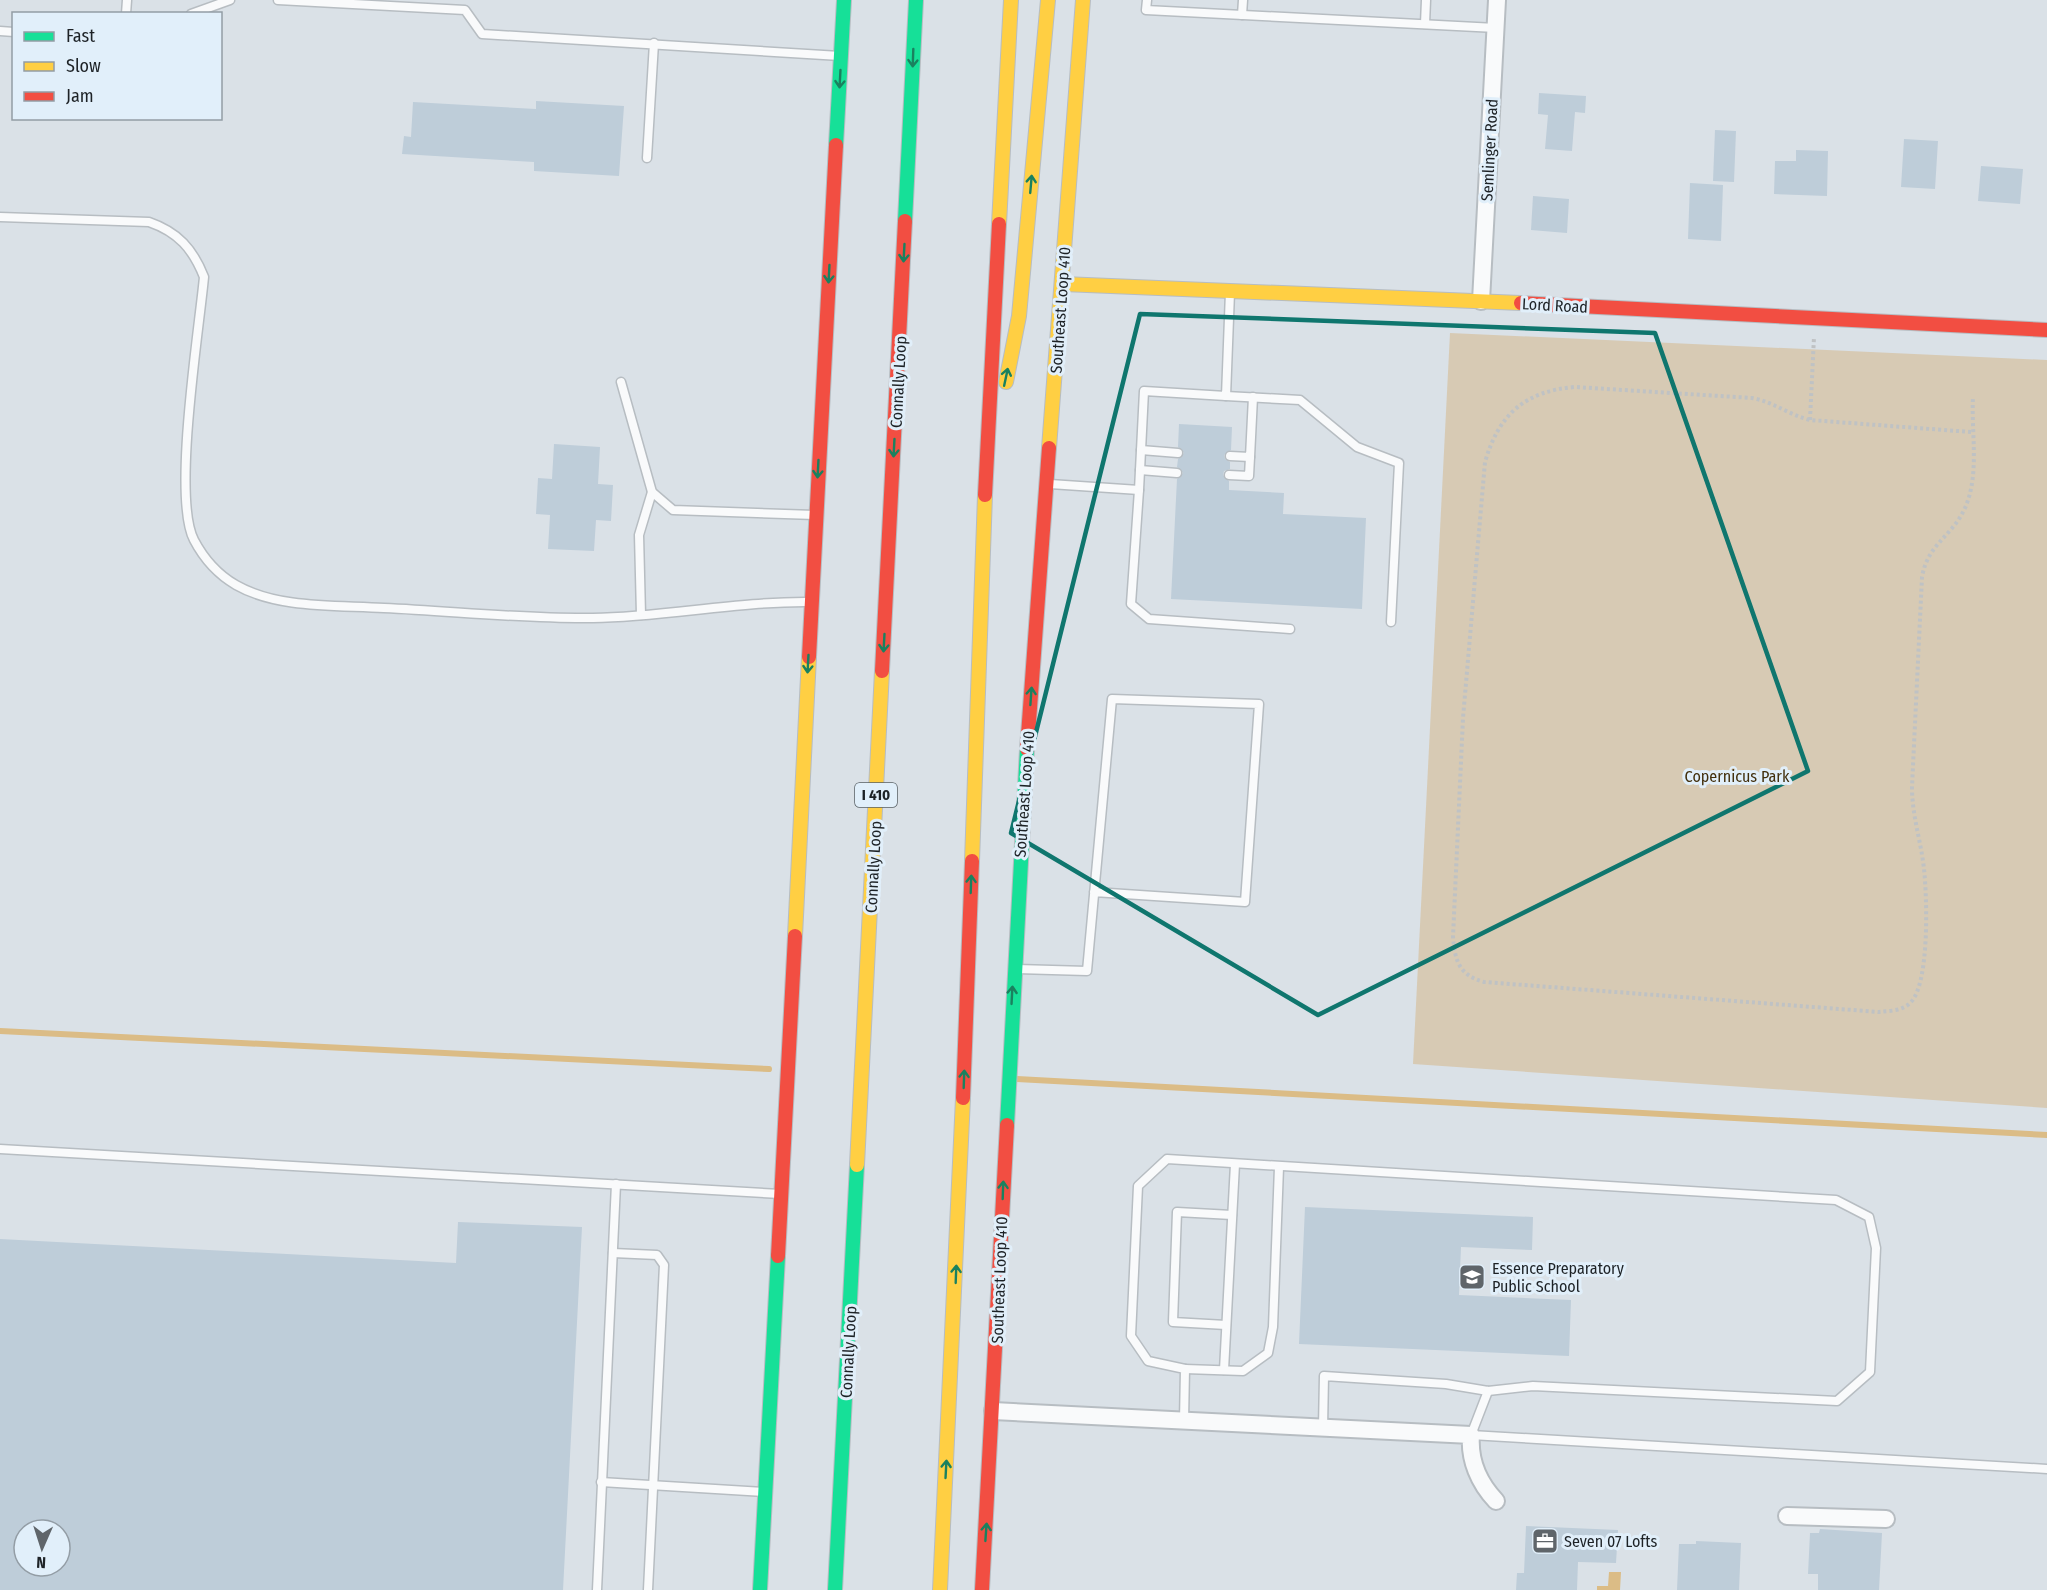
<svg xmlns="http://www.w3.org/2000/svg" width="2047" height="1590" viewBox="0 0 2047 1590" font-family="'Fira Sans Condensed',sans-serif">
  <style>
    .green { fill: #d7cab4 }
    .water { fill: #dbbc86 }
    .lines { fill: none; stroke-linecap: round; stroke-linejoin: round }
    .stream { stroke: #dbbc86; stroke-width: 6 }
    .building { fill: #becdd9; fill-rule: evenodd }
    .lane-casing { stroke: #b7bdc2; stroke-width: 11 }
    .street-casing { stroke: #b7bdc2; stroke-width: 20 }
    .fast-casing { stroke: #b7bdc2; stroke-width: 16 }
    .slow-casing { stroke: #b7bdc2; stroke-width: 16 }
    .jam-casing { stroke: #b7bdc2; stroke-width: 16 }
    .path { stroke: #bfc2c4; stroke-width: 4; stroke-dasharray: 3 3; stroke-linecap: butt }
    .lane { stroke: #f9fafb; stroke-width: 8 }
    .street { stroke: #f9fafb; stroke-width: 16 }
    .fast { stroke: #16e098; stroke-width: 14 }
    .slow { stroke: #ffcf43; stroke-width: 14 }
    .jam { stroke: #f24e42; stroke-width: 14 }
    .oneway { stroke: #1a815f }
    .marked { fill: none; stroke: #0f766e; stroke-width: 4.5; stroke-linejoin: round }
    .labels { text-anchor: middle; stroke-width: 6; stroke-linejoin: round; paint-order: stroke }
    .shield { fill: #e1effa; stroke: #586066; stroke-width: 1.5 }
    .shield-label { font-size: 15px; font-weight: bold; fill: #1d2226 }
    .street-label { font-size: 16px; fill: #1d2226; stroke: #e1effa }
    .park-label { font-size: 16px; fill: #422f0c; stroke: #e1effa }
    .poi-label { font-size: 16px; fill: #1d2226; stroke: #e1effa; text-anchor: start }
  </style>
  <rect width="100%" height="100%" fill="#dae1e7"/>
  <!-- green -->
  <path class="green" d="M1450,333L2047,360V1108L1413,1064Z"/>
  <!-- water -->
  <path class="water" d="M1609,1572H1621L1620,1590H1597V1586H1608Z"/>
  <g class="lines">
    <!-- stream -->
    <g class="stream">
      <path d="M0,1031L769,1069"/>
      <path d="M1017,1079L2047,1135"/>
    </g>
  </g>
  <!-- building -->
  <g class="building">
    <path d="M1539,93L1586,96L1585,113L1575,112L1572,151L1545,149L1548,115L1538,114Z"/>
    <path d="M536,101L624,106L619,176L534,171V162L402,154L404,136L411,137L413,102L536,109Z"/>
    <path d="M1715,130L1736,131L1734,182L1713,181Z"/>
    <path d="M1904,139L1938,141L1935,189L1901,187Z"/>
    <path d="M1796,150L1828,151L1827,196L1774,194L1775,161H1796Z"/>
    <path d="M1981,166L2023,169L2020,204L1978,201Z"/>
    <path d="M1690,183L1723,185L1721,241L1688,239Z"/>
    <path d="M1533,196L1569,199L1567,233L1531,230Z"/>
    <path d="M1179,424L1232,427L1231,450L1224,455L1225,459L1230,462V469L1224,471L1223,475L1229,481V490L1284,493L1283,514L1366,518L1362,609L1171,599L1177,479L1183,473L1177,467L1178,459L1184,453L1178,447Z"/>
    <path d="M554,444L600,447L598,484L613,485L611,521L596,520L594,551L548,549L550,515L536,514L538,478L552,479Z"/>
    <path d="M1305,1207L1533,1217L1532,1250L1461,1247L1459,1295L1571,1300L1569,1356L1299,1344Z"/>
    <path d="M458,1222L582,1227L563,1590H0V1239L456,1263ZM24,1530H60V1566H24Z"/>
    <path d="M1526,1526L1618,1530L1616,1563L1578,1562L1577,1590H1516L1517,1573H1524Z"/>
    <path d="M1820,1529L1882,1533L1879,1590H1818V1574H1808L1810,1533H1819Z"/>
    <path d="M1696,1541L1741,1543L1739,1590H1677L1679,1544H1696Z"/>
  </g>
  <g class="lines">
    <defs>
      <g id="lane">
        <path d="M278,0L465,10L482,34L840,56"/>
        <path d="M1147,0L1146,10L1496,28"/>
        <path d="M126,14L127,0"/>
        <path d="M191,14L230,0"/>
        <path d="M1242,15L1243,0"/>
        <path d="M1425,24L1426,0"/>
        <path d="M0,31L14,32"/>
        <path d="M647,158L654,43"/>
        <path d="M0,217L149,222C178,232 193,249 204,277C199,331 172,498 194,540C204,559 217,574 236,585C278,609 337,605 384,608C453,611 523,619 593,618C666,617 738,601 811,602"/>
        <path d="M621,382L652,492L673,510L815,515"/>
        <path d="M1226,396L1300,400L1357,447L1399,463L1391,622"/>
        <path d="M1141,450L1178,453"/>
        <path d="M1230,456L1250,457L1253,397"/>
        <path d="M1140,470L1177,473"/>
        <path d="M1229,475L1249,476L1250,457"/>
        <path d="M1050,484L1139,490L1144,391L1226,396L1230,292"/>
        <path d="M1139,490L1131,604L1149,619L1290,629"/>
        <path d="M641,615L639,535L652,492"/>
        <path d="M1017,969L1087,971L1112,699L1259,704L1245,902L1094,892"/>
        <path d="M0,1149L780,1194"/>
        <path d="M613,1253L657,1255L664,1265L648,1590"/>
        <path d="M1226,1325L1173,1322L1177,1212L1232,1215"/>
        <path d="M1185,1369L1243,1371L1268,1353L1273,1327L1279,1167"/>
        <path d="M1224,1370L1235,1164"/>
        <path d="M1488,1391L1471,1435L2047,1469"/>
        <path d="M1184,1421L1185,1369L1148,1361L1131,1336L1138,1186L1167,1159L1836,1200L1869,1217L1876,1248L1870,1372L1837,1401L1533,1386L1488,1391L1446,1384L1324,1376L1323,1428"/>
        <path d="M601,1482L765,1492"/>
        <path d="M597,1590L616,1184"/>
      </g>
      <g id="street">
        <path d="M1481,301L1497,0"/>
        <path d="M993,1411L1471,1435C1469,1460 1479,1483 1496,1501"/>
        <path d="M1787,1516L1886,1519"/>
      </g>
      <g id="fast">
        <path d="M836,145L844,0"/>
        <path d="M905,221L916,0"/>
        <path d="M1007,1125L1027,749"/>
        <path d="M760,1590L778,1256"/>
        <path d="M835,1590L857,1165"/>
      </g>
      <g id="slow">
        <path d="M999,224L1011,0"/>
        <path d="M1063,284L1521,303"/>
        <path d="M1006,382L1019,316L1048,0"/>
        <path d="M1049,448L1083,0"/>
        <path d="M972,861L985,495"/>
        <path d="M795,936L809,657"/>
        <path d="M857,1165L882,671"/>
        <path d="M940,1590L963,1098"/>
      </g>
      <g id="jam">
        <path d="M1521,303L2047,330"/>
        <path d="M985,495L999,224"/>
        <path d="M809,657L836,145"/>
        <path d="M882,671L905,221"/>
        <path d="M1027,749L1049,448"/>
        <path d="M963,1098L972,861"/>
        <path d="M778,1256L795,936"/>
        <path d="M982,1590L1007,1125"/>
      </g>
    </defs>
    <!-- lane casing -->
    <use href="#lane" class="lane-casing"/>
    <!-- street casing -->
    <use href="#street" class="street-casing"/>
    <!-- fast casing -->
    <use href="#fast" class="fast-casing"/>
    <!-- slow casing -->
    <use href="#slow" class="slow-casing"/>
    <!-- jam casing -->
    <use href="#jam" class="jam-casing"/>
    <!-- path -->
    <g class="path">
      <path d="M1810,420L1814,337"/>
      <path d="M1971,432L1810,420C1789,415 1774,402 1752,398L1575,387C1525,391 1499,414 1485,462L1463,718L1453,937C1455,961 1459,975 1484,982L1879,1012C1889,1011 1902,1011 1910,1003C1930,985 1927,896 1924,869C1921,841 1912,816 1912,787L1922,577C1928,543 1952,537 1965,508C1980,474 1971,433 1973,397"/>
    </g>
    <!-- lane -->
    <use href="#lane" class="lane"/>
    <!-- street -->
    <use href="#street" class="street"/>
    <!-- fast -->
    <use href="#fast" class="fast"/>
    <!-- slow -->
    <use href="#slow" class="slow"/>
    <!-- jam -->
    <use href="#jam" class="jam"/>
  </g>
  <!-- one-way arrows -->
  <defs><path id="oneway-shaft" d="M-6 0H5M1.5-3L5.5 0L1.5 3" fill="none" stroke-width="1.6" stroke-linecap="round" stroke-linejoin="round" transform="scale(1.5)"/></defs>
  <g class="oneway">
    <use href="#oneway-shaft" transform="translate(913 58) rotate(92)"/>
    <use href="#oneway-shaft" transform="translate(840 79) rotate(93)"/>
    <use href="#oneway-shaft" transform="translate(1031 184) rotate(-85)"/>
    <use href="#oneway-shaft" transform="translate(904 253) rotate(93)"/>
    <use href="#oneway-shaft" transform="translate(829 274) rotate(93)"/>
    <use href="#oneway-shaft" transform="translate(1006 377) rotate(-78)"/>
    <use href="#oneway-shaft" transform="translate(894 448) rotate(93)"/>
    <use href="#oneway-shaft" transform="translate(818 469) rotate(93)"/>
    <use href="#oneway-shaft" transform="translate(884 643) rotate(93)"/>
    <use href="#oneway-shaft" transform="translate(808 664) rotate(93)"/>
    <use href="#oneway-shaft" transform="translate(1031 696) rotate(-86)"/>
    <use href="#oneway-shaft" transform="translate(971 884) rotate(-88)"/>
    <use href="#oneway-shaft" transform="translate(1012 995) rotate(-87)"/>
    <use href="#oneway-shaft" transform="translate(964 1079) rotate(-88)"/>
    <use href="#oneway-shaft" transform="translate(1003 1190) rotate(-88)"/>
    <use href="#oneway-shaft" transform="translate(956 1274) rotate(-88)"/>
    <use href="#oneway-shaft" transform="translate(946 1469) rotate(-87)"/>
    <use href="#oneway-shaft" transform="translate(986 1532) rotate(-86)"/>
  </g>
  <!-- marked area -->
  <path class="marked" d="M1140,314L1655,333L1808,771L1318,1015L1011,833Z"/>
  <!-- icons -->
  <defs>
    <symbol id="school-square" viewBox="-11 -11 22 22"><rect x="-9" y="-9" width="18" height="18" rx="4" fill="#5f656a" stroke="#e1effa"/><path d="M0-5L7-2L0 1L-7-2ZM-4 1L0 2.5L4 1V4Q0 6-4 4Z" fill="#fff"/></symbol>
    <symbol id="office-square" viewBox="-11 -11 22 22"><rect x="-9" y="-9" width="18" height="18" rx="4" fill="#5f656a" stroke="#e1effa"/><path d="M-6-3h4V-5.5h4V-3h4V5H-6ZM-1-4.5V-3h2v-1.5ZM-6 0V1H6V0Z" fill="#fff"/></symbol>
  </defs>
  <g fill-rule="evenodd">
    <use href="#school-square" x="1457" y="1262" width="30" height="30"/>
    <use href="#office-square" x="1530" y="1526" width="30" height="30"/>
  </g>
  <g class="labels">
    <!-- shield labels -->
    <rect class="shield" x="855" y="783" width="42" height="24" rx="4.5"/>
    <g class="shield-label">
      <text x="876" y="800">I 410</text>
    </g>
    <!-- street labels -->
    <g class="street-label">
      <text transform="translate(1489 150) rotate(-87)" y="6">Semlinger Road</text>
      <text transform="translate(1555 305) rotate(3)" y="6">Lord Road</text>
      <text transform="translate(1060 310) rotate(-86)" y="6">Southeast Loop 410</text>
      <text transform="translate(898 382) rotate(-87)" y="6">Connally Loop</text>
      <text transform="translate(1024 794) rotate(-86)" y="6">Southeast Loop 410</text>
      <text transform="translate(873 867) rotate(-87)" y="6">Connally Loop</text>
      <text transform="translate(999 1280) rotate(-88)" y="6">Southeast Loop 410</text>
      <text transform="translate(848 1352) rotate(-87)" y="6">Connally Loop</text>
    </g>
    <!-- park labels -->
    <g class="park-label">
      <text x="1737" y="782">Copernicus Park</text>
    </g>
    <!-- poi labels -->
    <g class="poi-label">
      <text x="1492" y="1274">Essence Preparatory<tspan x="1492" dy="18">Public School</tspan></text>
      <text x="1564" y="1547">Seven 07 Lofts</text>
    </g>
  </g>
  <!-- legend -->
  <rect x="12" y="12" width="210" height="108" fill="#e1effa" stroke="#939da5" stroke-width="1.5"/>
  <rect x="24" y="32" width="30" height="9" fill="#16e098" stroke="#939da5" stroke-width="1.5"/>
  <text x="66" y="42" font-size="18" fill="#1d2226">Fast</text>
  <rect x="24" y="62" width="30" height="9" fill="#ffcf43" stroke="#939da5" stroke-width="1.5"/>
  <text x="66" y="72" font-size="18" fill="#1d2226">Slow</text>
  <rect x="24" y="92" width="30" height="9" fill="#f24e42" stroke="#939da5" stroke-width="1.5"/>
  <text x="66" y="102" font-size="18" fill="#1d2226">Jam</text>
  <!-- north arrow -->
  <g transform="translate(42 1548) rotate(183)"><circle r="28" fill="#e1effa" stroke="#939da5" stroke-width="1.5"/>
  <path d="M0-4.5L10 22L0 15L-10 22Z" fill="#5f656a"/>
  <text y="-9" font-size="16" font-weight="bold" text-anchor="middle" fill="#1d2226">N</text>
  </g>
</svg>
